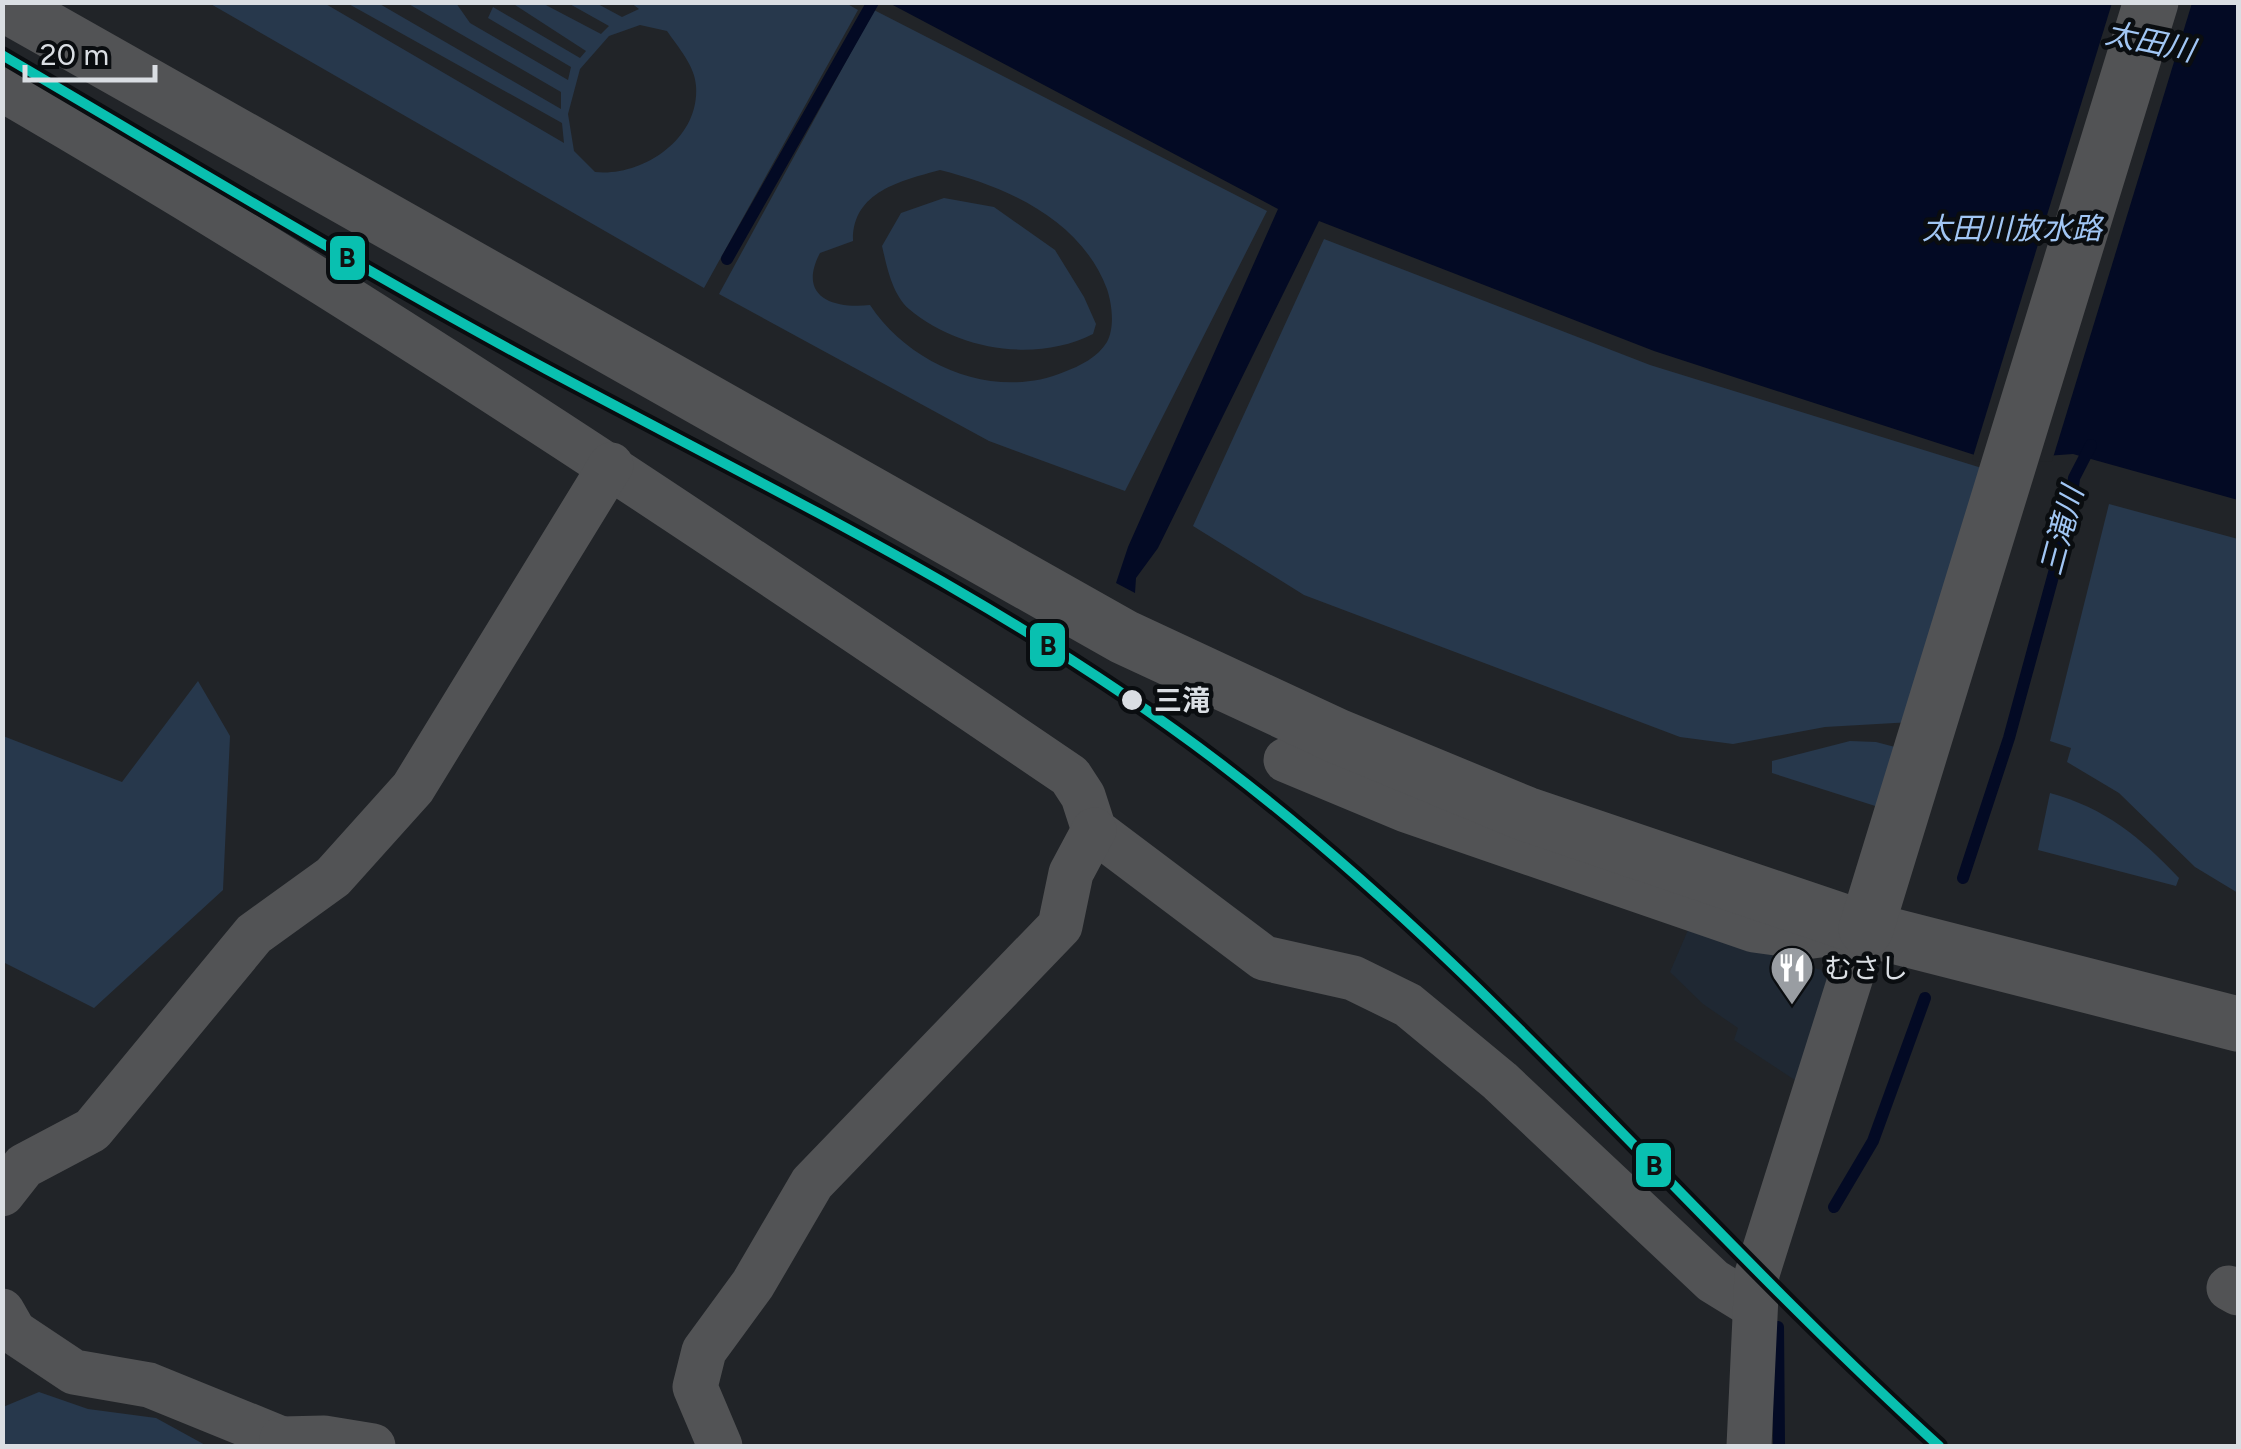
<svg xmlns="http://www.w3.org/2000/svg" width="2241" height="1449" viewBox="0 0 2241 1449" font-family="Figtree,'Noto Sans JP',sans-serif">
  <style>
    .built { fill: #1f2833 }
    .green { fill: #27384c; fill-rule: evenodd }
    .water { fill: #030a24 }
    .pier { fill: #212428 }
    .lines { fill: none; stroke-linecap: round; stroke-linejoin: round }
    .stream { stroke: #030a24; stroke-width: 12 }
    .minor { stroke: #525355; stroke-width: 45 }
    .tertiary { stroke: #525355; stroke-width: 55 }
    .rail-1-casing { stroke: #0a0d10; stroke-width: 18 }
    .rail-1 { stroke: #09c0b0; stroke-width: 10 }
    .stop-dot { fill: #dadee3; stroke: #0a0d10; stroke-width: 4 }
    .labels { text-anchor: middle; stroke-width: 9; stroke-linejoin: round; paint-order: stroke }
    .stop-label { font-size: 28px; font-weight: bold; fill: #dadee3; stroke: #0a0d10; text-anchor: start }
    .poi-label { font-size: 28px; fill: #dadee3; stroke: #0a0d10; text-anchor: start }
    .water-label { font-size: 30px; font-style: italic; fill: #a1c6f4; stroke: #0a0d10 }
    .line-badge { stroke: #0a0d10; stroke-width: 4 }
    .pale-badge-label { font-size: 28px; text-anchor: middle; font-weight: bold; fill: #111 }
  </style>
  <rect width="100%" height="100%" fill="#212428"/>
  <!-- built -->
  <path class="built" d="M1688,930L1821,970L1827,980L1798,1082L1734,1040L1738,1028L1703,1004L1670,972Z"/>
  <!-- green -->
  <g class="green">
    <path d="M630,2H844L858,10L704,288L209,3H324L564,143L562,123L347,3H378L561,109V92L407,3H456L470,23L568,80L571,67L488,18L493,7L580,58L586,51L512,3H542L601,34L609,26L568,3H596L622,17L639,9ZM640,25L667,31C678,47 695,66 696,86C700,140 641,177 595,172L574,151L568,114L580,69L609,36Z"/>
    <path d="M874,10L1267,211L1125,491L989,441L719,294ZM940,170C1008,187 1081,220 1107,289C1112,304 1115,327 1107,342C1098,357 1080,366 1064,372C995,401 910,366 870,305C833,309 797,297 820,253L853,241C852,192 900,181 940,170Z"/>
    <path d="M944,198L994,207L1055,250L1084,297L1096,324L1093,334C1036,363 957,350 909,309C892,294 887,267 882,246L901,213Z"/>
    <path d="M1324,239L1650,365L2030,483L1912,722L1825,727L1733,744L1680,737L1304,595L1193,526Z"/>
    <path d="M2109,504L2238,539V893L2195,867L2119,793L2067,762L2071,748L2050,741Z"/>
    <path d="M198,681L230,736L223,890L94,1008L3,962V736L122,782Z"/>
    <path d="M1850,741L1876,742L1933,757L1913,818L1772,773V761Z"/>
    <path d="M2050,793C2105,808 2140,837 2179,878L2176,886L2038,850Z"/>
    <path d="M39,1392L88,1409L156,1418L207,1446H3V1407Z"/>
  </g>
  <!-- water -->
  <path class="water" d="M889,3H2238V500L2073,454L1990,460L1654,351L1319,221L1158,548L1136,578L1135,593L1116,583L1128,547L1278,209Z"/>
  <!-- pier -->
  <path class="pier" d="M2112,3H2192L2052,461L1990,465L1972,460Z"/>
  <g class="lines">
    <!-- stream -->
    <g class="stream">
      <path d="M727,259L873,2"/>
      <path d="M1963,878L2009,738L2070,514L2074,478L2091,445"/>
      <path d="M1834,1207L1873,1141L1925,998"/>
      <path d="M1778,1327L1779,1446"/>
    </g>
    <!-- minor -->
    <g class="minor">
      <path d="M2,89C369,302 720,538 1070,776L1083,796L1094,830L1264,958L1353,978L1408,1005L1500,1081L1713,1281L1752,1305"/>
      <path d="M1286,760L1406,810L1754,930L1805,937L1866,929L1757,1274L1749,1446"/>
      <path d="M2,1194L24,1166L92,1130L254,934L333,877L413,788L611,465"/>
      <path d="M2229,1288L2238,1293"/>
      <path d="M2,1311L14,1332L74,1372L149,1385L282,1439L284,1446"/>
      <path d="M282,1439L324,1438L373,1446"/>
      <path d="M720,1446L695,1387L704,1351L753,1284L812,1183L1060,926L1071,873L1094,830"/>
    </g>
    <!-- tertiary -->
    <g class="tertiary">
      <path d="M2,3L1124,637L1337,736L1526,814L1866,929L2238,1024"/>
      <path d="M1866,929L2151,2"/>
    </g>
    <defs>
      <path id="rail-1" d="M2,55C183,161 362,270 546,369C777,493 1013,605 1222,765C1486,966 1694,1224 1939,1446"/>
    </defs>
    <!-- rail-1 casing -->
    <use href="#rail-1" class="rail-1-casing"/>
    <!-- rail-1 -->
    <use href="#rail-1" class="rail-1"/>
  </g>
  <!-- icons -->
  <defs>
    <symbol id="restaurant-pin" viewBox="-11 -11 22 30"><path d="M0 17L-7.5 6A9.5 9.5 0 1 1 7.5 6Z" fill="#999da2" stroke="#0a0d10"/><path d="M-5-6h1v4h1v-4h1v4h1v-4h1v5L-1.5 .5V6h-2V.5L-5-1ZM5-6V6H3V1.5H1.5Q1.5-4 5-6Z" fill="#fff"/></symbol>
  </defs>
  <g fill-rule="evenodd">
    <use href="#restaurant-pin" x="1767" y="943" width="50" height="68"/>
  </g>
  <!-- markers -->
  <circle class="stop-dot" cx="1132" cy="700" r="12"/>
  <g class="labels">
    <!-- stop labels -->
    <g class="stop-label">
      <text x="1154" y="710">三滝</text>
    </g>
    <!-- poi labels -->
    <g class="poi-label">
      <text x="1824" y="978">むさし</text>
    </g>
    <!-- water labels -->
    <g class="water-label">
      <text transform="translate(2150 42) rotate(12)" y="10">太田川</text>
      <text x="2012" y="239">太田川放水路</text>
      <text transform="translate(2062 531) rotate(-75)" y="10">三滝川</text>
    </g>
  </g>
  <g class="line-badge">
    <rect x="328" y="234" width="39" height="48" rx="10" fill="#09c0b0"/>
    <rect x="1028" y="621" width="39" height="48" rx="10" fill="#09c0b0"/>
    <rect x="1634" y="1141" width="39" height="48" rx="10" fill="#09c0b0"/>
  </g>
  <g class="pale-badge-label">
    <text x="347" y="267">B</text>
    <text x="1048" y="655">B</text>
    <text x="1654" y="1175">B</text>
  </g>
  <!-- border -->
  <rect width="2241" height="1449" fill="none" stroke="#dadee3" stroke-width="10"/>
  <!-- scale -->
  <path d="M25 65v15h130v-15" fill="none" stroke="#dadee3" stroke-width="5"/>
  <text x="40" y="65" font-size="30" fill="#dadee3" stroke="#0a0d10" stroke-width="8" paint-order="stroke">20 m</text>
</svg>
